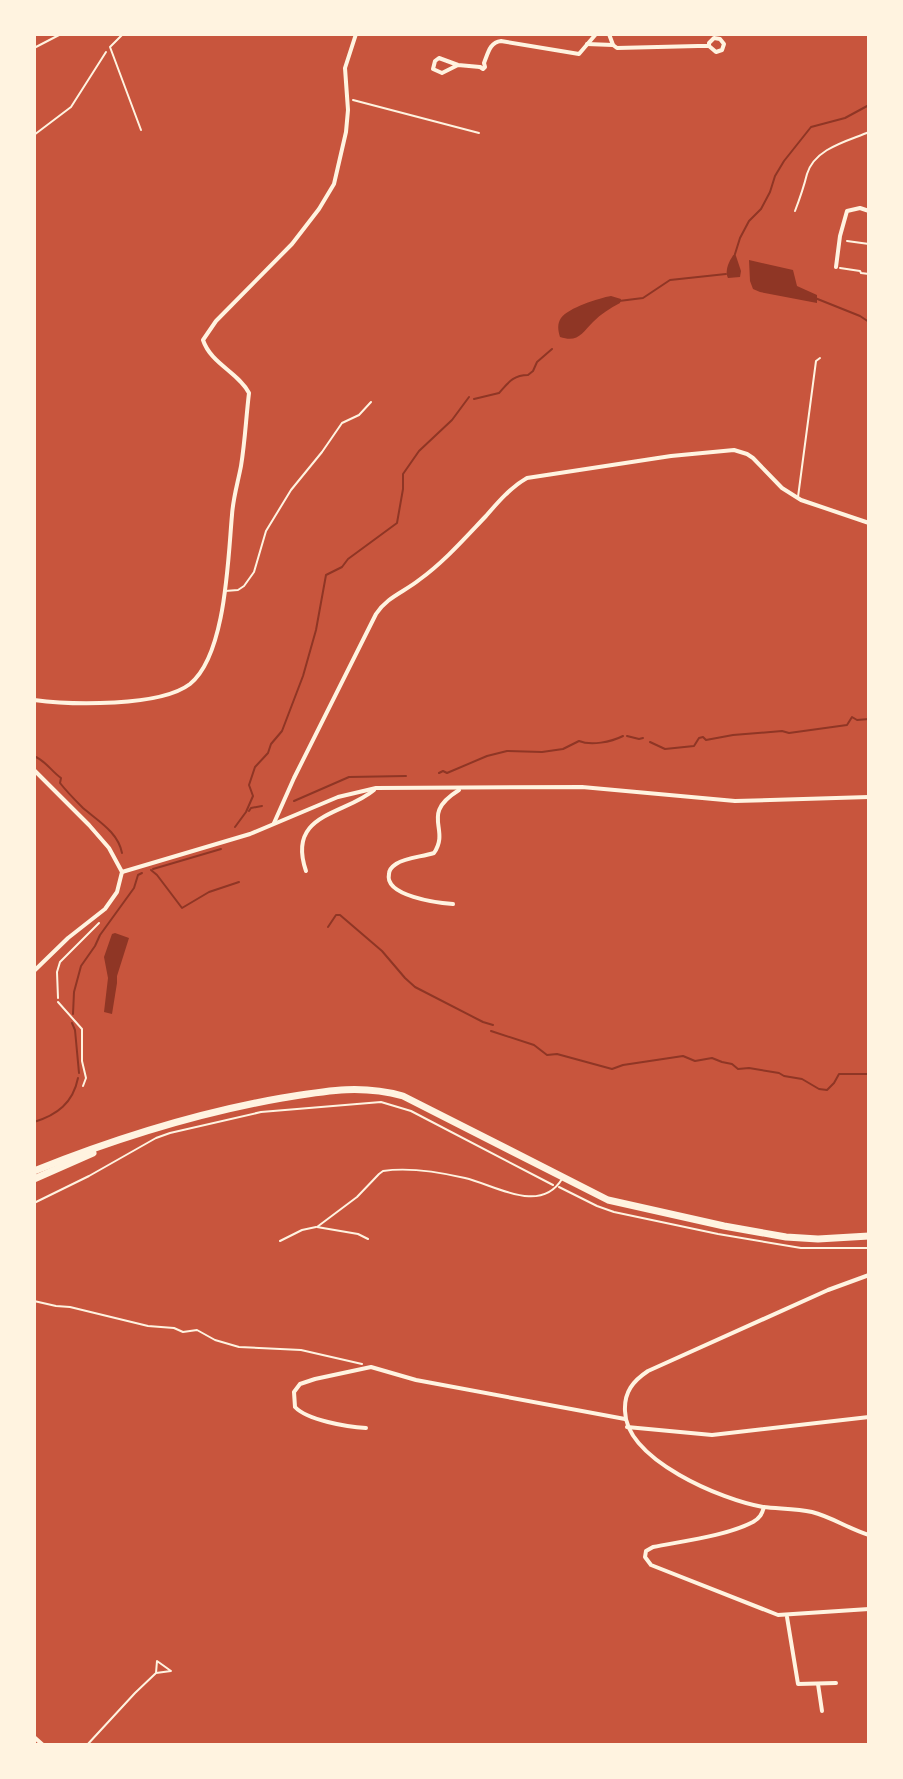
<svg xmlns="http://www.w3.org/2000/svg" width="903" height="1779" viewBox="0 0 903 1779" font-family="Signika,sans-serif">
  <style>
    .water { fill: #8f3625 }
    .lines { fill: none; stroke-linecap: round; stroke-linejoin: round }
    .stream { stroke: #8f3625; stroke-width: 2 }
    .path { stroke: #fff3e0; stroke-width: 2 }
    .service { stroke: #fff3e0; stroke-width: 2 }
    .minor { stroke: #fff3e0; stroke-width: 4 }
    .primary { stroke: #fff3e0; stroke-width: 7 }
  </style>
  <rect width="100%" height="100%" fill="#c8553d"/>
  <!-- water -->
  <g class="water">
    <path d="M735,253L741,271L740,277L728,278C724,270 730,259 735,253Z"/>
    <path d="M749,260L793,270L797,286L817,295V303L760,292L753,289L750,281Z"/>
    <path d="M611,296L621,299L620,303C610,308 601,314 593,322C582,333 578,343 560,337C558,330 557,324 561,318C568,308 599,298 611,296Z"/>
    <path d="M115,933L129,938L117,976V983L112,1014L104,1012L108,978L104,957L112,934Z"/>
  </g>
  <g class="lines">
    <!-- stream -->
    <g class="stream">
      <path d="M735,254L740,238L749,221L761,209L770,192L775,176L784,161L811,127L845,118L869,105"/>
      <path d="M815,298L860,316L869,322"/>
      <path d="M619,301L643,298L670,280L726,274"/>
      <path d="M474,399L499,393C508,383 513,375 528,375L533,371L537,362L552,349"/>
      <path d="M627,736L639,739L643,738"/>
      <path d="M650,742L665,749L694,746L699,738L703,737L706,740L733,735L782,731L789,733L847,725L852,717L857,720L869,719"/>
      <path d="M34,756C46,761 51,771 61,778L60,783C67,792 75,800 83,808C98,821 118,832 122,853"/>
      <path d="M439,773L443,771L447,773L487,756L507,751L542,752L563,749L579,741C591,746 611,742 623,736"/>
      <path d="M294,801L349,777L406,776"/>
      <path d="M249,811L251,808L262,806"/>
      <path d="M235,827L246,812L253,796L249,785L255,767L268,753L271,744L282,731L303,676L316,630L326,575L342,567L348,559L397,523L403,489V474L419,451L452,420L469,397"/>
      <path d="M153,869L221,849"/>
      <path d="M151,870L157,875L182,908L209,892L239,882"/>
      <path d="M328,927L336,915H340L382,951L405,978L415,987L483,1022L493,1025"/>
      <path d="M73,1014L74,992L81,966L95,946L100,935L134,888L138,875L142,873"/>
      <path d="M72,1023L75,1030L79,1073"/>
      <path d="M491,1031L534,1045L547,1055L557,1054L612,1069L623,1065L683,1056L695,1061L712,1058L722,1062L732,1064L738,1069L749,1068L779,1073L784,1076L802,1079L819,1089L827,1090L834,1083L839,1074H869"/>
      <path d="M34,1122C57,1115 73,1103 78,1078"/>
    </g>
    <!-- path -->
    <g class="path">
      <path d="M353,100L479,133"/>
      <path d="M34,135L71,107L106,52"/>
      <path d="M795,211C800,198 804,186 807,174C815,148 848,141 869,132"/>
      <path d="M847,241L869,244"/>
      <path d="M840,268L860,271L861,273L869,274"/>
      <path d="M58,998L57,972L60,962L99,923"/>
      <path d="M559,1187L597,1206L614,1212L718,1234L801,1248H869"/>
      <path d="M34,1203L89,1176L156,1138L170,1133L261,1112L381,1102L411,1111L553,1185"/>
      <path d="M34,1301L56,1306L70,1307L148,1326L174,1328L183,1332L197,1330L215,1340L239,1347L301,1350L362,1364"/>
    </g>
    <!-- service -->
    <g class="service">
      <path d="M123,34L110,47L141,130"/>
      <path d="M34,48L61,34"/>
      <path d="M798,497L816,361L820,358"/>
      <path d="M225,591L238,590L244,586L254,572L266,531L291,490L322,452L342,423L359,415L371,402"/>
      <path d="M868,592L869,580"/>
      <path d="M58,1002L82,1029V1061L86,1078L83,1086"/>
      <path d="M368,1239L358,1234L317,1227L357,1197L379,1174L383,1171C409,1167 439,1172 465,1178C495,1185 540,1215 562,1179"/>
      <path d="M280,1241L302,1230L316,1227"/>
      <path d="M87,1745L135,1693L156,1673L171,1671L157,1661L156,1673"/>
    </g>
    <!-- minor -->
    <g class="minor">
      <path d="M609,34L613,45"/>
      <path d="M587,44L613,45L617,48L698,46H709L716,52L722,50L724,44L720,39L714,38L709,43V46"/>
      <path d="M458,65L442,73L433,69L435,61L439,58L458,65L480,67"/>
      <path d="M480,67L483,69L485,67L484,63C488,53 490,42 501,41L579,54L596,34"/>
      <path d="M836,267L840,236L847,211L860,208L869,211"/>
      <path d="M34,700C71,705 160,707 190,684C226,655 228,558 232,515C233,498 238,482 241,466C245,442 246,418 249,393C238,372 211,364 203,340L216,321L292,244L319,209L334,184L346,132L348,110L345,68L356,34"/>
      <path d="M34,770L89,825L109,848L122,872L117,892L105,909L68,938L34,971"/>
      <path d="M274,823L294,778L376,614C387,597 404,592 419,580C444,562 465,538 486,516C498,502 511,487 527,478L671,456L734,450L747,454L753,458L782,488L801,500L869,523"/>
      <path d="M306,871C286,813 345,815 374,790"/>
      <path d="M122,872L250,834L338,797L376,788L582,787L735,801L869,797"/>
      <path d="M453,904C438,903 384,896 389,874C389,870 393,866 396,864C406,857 422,857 434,853C451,828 419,815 459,790"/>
      <path d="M869,1275L828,1290L648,1371C633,1381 624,1392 625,1411C626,1460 722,1500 763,1507C779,1509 796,1508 812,1512C832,1517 849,1529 869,1535"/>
      <path d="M627,1427L712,1435L869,1417"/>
      <path d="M366,1428C347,1427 307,1420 295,1407L294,1392L300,1384L315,1379L371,1367L416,1380L625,1419"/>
      <path d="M764,1507C762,1514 760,1518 753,1522C726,1536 683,1541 653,1547L646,1551L645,1557L651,1565L778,1615L869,1609"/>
      <path d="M787,1617L798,1684L836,1683"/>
      <path d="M818,1684L822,1711"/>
      <path d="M34,1737L43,1745"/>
    </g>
    <!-- primary -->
    <g class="primary">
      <path d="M34,1171C114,1139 196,1113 282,1098C325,1091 360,1084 403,1096L608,1200L724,1226L786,1237L818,1239L869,1236"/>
      <path d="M34,1179L93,1153"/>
    </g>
  </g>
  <!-- border -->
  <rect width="903" height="1779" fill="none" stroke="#fff3e0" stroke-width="72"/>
</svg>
